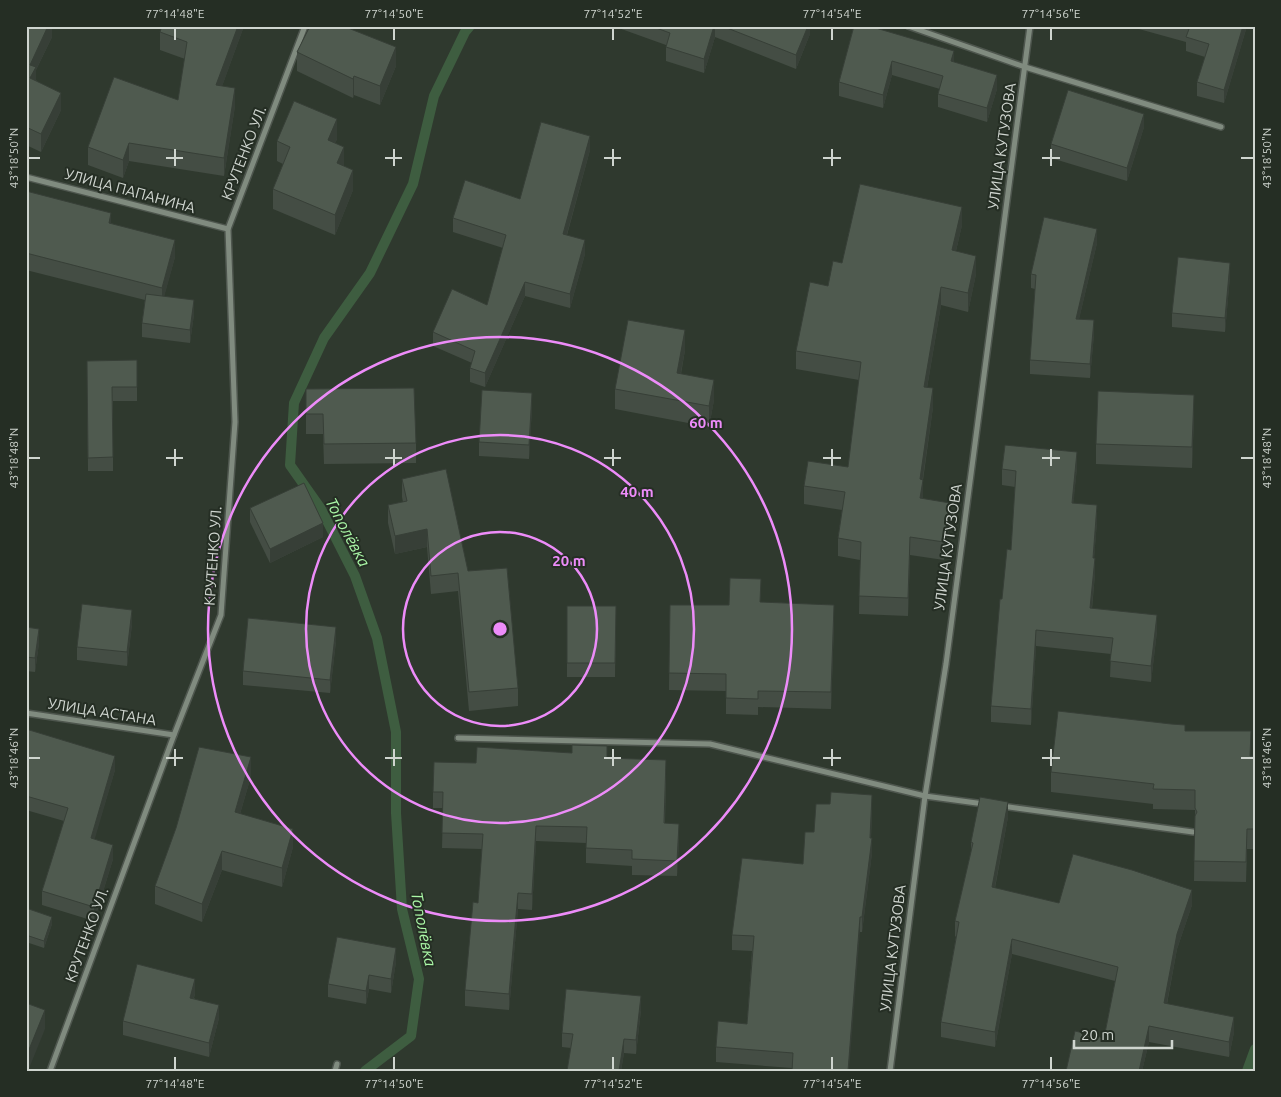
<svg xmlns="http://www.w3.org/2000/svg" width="1281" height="1097" viewBox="0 0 1281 1097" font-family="Ubuntu,sans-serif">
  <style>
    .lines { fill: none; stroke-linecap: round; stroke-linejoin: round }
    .stream { stroke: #3e5d40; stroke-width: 10 }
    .street-casing { stroke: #4e564e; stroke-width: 8 }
    .street { stroke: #808b7f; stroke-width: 5 }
    .wall { fill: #444d44 }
    .shaded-wall { fill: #373f37 }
    .building { fill: #4f5a4f; stroke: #373f37 }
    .ticks { fill: none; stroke: #cfd5cf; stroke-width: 2 }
    .ring { fill: none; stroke: #ed8cf9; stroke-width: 2.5 }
    .labels { text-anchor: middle; stroke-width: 4; stroke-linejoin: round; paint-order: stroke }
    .street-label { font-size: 15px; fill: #cfd5cf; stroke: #252e24 }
    .water-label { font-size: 16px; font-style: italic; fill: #abf8a7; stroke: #252e24 }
    .centre { fill: #ed8cf9; stroke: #252e24; stroke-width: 2.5 }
    .ring-label { font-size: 15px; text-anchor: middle; font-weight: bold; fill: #ed8cf9; stroke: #252e24; stroke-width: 4; stroke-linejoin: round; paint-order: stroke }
    .neatline { fill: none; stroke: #cfd5cf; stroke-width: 2 }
    .ticks-label { font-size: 12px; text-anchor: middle; fill: #cfd5cf }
  </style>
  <rect width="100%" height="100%" fill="#2f392e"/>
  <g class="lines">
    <!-- stream -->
    <g class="stream">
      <path d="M365,1071L411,1036L419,979L402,909L396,813V732L377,638L355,576L321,509L290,465L294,403L324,338L370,273L413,184L434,96L465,32L470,26"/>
      <path d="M1247,1071L1255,1049"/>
    </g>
    <defs>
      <g id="street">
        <path d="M908,26L1025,67L1221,127"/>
        <path d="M26,177L228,229"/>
        <path d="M26,713L174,735"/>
        <path d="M458,738L710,744L925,796L984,804"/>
        <path d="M1002,806L1193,832"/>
        <path d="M50,1071L174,735L221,615L235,422L228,229L305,26"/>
        <path d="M335,1071L337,1064"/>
        <path d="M890,1071L925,796L946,664L1030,26"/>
      </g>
    </defs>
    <!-- street casing -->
    <use href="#street" class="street-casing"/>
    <!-- street -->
    <use href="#street" class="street"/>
  </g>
  <!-- wall -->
  <g class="wall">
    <path d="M26,26H52V37L36,70V80L61,110L41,152L26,145Z"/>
    <path d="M244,26L222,86L235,106L224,176L129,161L123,178L88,165V147L178,100L185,59L160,50V32Z"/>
    <path d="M613,26H810V34L796,69L715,37L704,73L666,61V45Z"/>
    <path d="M854,26L954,62L997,89L987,122L938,107V94L940,89L892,75L883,108L839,96V82Z"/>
    <path d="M1128,26H1247L1224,103L1197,96V82L1205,57L1186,51V42Z"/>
    <path d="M297,52L396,66L380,105L354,95L353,98L297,71Z"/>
    <path d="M1144,127L1127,181L1051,158V144Z"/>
    <path d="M337,139L335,143L353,190L335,235L273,209V189L283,164L277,161V141Z"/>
    <path d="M590,150L567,235L585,254L570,308L525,296L485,387L470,382V368L472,363L433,346V332L487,305L503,248L453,232V218L520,199Z"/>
    <path d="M26,191L111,223L175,257L164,296L194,314L190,343L142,337V323L145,300L26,270Z"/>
    <path d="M962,225L956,251L976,274L968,312L941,305L927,388L933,407L923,480V498L950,521L944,560L910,555L908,616L859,614L860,560L838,556V538L842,510L804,504V486L848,467L859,380L796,369V351L828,286L842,263Z"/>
    <path d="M1097,243L1079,319L1094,334L1090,378L1030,374V360L1035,289L1031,288V274Z"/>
    <path d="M1230,276L1225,332L1172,327V313Z"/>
    <path d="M685,350L681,374L714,400L709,427L615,409V389Z"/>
    <path d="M137,360V401H113V471H88L87,361Z"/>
    <path d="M306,389L416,443V463L324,464L323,434H306Z"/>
    <path d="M532,407L529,459L479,456V442Z"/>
    <path d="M1194,415L1192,468L1096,464V444Z"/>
    <path d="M1077,468L1073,503L1097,521L1094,558L1095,574L1092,609L1157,631L1151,682L1110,677L1111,654L1036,646L1031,725L991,722V706L1002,599L1011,550L1015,487L1002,485V469Z"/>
    <path d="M402,479L468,571L518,688V706L469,711L458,591L431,594L427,547L395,554L388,523V505L403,502L402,497Z"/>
    <path d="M250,508L323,537L270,563L250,522Z"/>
    <path d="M761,602L834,622L831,709L758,707V715L726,714V691L669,690L670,605H729Z"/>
    <path d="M567,606H616L615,677H567Z"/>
    <path d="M132,624L127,666L77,660V647Z"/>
    <path d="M26,627L39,643L35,672L26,671Z"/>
    <path d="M336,641L330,693L243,685V671Z"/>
    <path d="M26,729L115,770L94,839L113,859L94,921L42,905V891L64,821L26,810Z"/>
    <path d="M1185,731L1251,756H1255V849H1247L1246,882L1194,881L1195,810L1153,809V804L1051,792V772Z"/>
    <path d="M607,758L666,775L665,823L679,840L677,876L632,875V866L586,863V843L536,841L532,910L518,909L509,1010L465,1006V990L478,903L482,849L442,848L443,808H433V792L476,763Z"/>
    <path d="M251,776L240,814L293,847L282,887L222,870L202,922L155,904V886Z"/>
    <path d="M872,810L871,838L872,853L862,932H860L792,1068L716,1062V1047L747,1024L752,951L732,950V935L803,864L814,832Z"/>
    <path d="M1008,817L995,888L1059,903L1192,905L1177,949L1167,1004L1234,1032L1229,1057L1149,1042L1142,1071H1066L1104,1038L1115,981L1012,954L995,1047L941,1037V1022L956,937L955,936V921L971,852V842Z"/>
    <path d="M26,908L52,924L44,948L26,942Z"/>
    <path d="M396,962L391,993L369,989L366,1004L328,997V984Z"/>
    <path d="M195,993L194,998L219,1018L209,1057L123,1035V1021Z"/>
    <path d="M641,1010L636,1054L624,1053L621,1071H567L571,1048L562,1047V1033Z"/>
  </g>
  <!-- shaded-wall -->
  <g class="shaded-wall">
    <path d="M48,26H52V37L36,70V85L30,96V65Z"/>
    <path d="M238,26H244L216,103V85Z"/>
    <path d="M714,26H715V37L704,73V59Z"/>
    <path d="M808,26H810V34L796,69V55Z"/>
    <path d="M1243,26H1247L1224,103V90Z"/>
    <path d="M396,47V66L380,105V86Z"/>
    <path d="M954,51V65L951,61Z"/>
    <path d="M892,61V75L883,108V95Z"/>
    <path d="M997,75V89L987,122V108Z"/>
    <path d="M354,76V95L353,98V79Z"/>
    <path d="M235,88V106L224,176V158Z"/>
    <path d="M61,93V110L41,152V134Z"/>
    <path d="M1144,114V127L1127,181V168Z"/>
    <path d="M337,119V139L328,160V140Z"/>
    <path d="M590,136V150L563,248V234Z"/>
    <path d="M129,143V161L123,178V160Z"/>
    <path d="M344,147V167L337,163Z"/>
    <path d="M353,170V190L335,235V215Z"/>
    <path d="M962,207V225L952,268V250Z"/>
    <path d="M111,213V230L109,223Z"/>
    <path d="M1097,229V243L1076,332V319Z"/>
    <path d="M175,240V257L162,305V288Z"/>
    <path d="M585,240V254L570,308V294Z"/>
    <path d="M976,256V274L968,312V293Z"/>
    <path d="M1230,263V276L1225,332V318Z"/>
    <path d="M525,282V296L485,387V373Z"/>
    <path d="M941,287V305L924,405V387Z"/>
    <path d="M194,300V314L190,343V330Z"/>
    <path d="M1094,320V334L1090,378V364Z"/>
    <path d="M685,330V350L677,393V373Z"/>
    <path d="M714,380V400L709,427V406Z"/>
    <path d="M933,388V407L920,497L923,480V498L920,516V479Z"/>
    <path d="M532,393V407L529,459V445Z"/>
    <path d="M1194,395V415L1192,468V447Z"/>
    <path d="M1077,452V468L1072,519V503Z"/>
    <path d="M950,503V521L944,560V542Z"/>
    <path d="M1097,505V521L1093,574V558Z"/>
    <path d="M323,523V537L270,563V549Z"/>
    <path d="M427,529V547L395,554V536Z"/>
    <path d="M910,537V555L908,616V598Z"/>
    <path d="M1095,558V574L1090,624V608Z"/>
    <path d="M834,605V622L831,709V692Z"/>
    <path d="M132,610V624L127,666V652Z"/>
    <path d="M1157,615V631L1151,682V666Z"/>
    <path d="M336,627V641L330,693V680Z"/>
    <path d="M39,629V643L35,672V658Z"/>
    <path d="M1036,630V646L1031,725V709Z"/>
    <path d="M115,756V770L91,852V838Z"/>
    <path d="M251,757V776L235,831V812Z"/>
    <path d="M872,795V810L870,853V838Z"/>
    <path d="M1008,802V817L992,902V887Z"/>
    <path d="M679,824V840L677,876V861Z"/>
    <path d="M536,826V841L532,910V894Z"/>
    <path d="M293,829V847L282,887V868Z"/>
    <path d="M872,838V853L862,932V917Z"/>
    <path d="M113,845V859L94,921V907Z"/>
    <path d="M222,851V870L202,922V904Z"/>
    <path d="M1192,890V905L1177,949L1164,1018V1003L1177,934Z"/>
    <path d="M518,893V909L509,1010V994Z"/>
    <path d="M52,917V924L44,948V941Z"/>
    <path d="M860,917V932L849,1071H848Z"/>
    <path d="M1012,939V954L995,1047V1032Z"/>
    <path d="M396,948V962L391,993V979Z"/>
    <path d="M369,975V989L366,1004V991Z"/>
    <path d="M195,979V993L190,1011V998Z"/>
    <path d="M641,996V1010L636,1054V1040Z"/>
    <path d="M219,1005V1018L209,1057V1043Z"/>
    <path d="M45,1010V1029L28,1071H26V1057Z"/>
    <path d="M1234,1017V1032L1229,1057V1042Z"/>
    <path d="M1149,1026V1042L1142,1071H1139Z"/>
    <path d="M624,1039V1053L621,1071H619Z"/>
  </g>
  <!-- building -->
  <g class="building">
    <path d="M26,26H48L30,65L36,67L30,78L61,93L41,134L26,127Z"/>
    <path d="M162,26H238L216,85L235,88L224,158L129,143L123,160L88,147L114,77L178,100L187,42L160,32Z"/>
    <path d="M310,26H343L396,47L380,86L354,76L353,79L297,52Z"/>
    <path d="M651,26H714L704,59L666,47L670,33Z"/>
    <path d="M722,26H808L796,55Z"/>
    <path d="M854,26H869L954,51L951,61L997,75L987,108L938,94L943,76L892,61L883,95L839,82Z"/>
    <path d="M1178,26H1243L1224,90L1197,82L1209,44L1186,37L1189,29Z"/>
    <path d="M1068,90L1144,114L1127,168L1051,144Z"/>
    <path d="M294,101L337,119L328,140L344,147L337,163L353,170L335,215L273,189L290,147L277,141Z"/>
    <path d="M541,122L590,136L563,234L585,240L570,294L525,282L485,373L470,368L475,351L433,332L452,289L487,305L506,235L453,218L465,180L520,199Z"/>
    <path d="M860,184L962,207L952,250L976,256L968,293L941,287L924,387L933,388L920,479L923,480L920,498L950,503L944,542L910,537L908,598L859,596L861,542L838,538L845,492L804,486L808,461L848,467L861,362L796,351L810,282L828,286L833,261L842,263Z"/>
    <path d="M26,191L111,213L109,223L175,240L162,288L26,253Z"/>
    <path d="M1044,217L1097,229L1076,319L1094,320L1090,364L1030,360L1036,275L1031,274Z"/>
    <path d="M1178,257L1230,263L1225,318L1172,313Z"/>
    <path d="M146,294L194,300L190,330L142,323Z"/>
    <path d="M628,320L685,330L677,373L714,380L709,406L615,389Z"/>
    <path d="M137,360V387H112L113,457L88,458L87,361Z"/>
    <path d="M414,388L416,443L324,444L323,414H306V389Z"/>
    <path d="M482,390L532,393L529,445L479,442Z"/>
    <path d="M1098,391L1194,395L1192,447L1096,444Z"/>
    <path d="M1005,445L1077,452L1072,503L1097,505L1093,558H1095L1090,608L1157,615L1151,666L1110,661L1113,638L1036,630L1031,709L991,706L1000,599H1002L1007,549L1011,550L1016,471L1002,469Z"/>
    <path d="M446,469L468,571L507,568L518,688L469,692L458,573L431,576L427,529L395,536L388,505L407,501L402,479Z"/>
    <path d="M304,483L323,523L270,549L250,508Z"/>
    <path d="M730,578L761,579L760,602L834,605L831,692L758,691V699L726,698V674L669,673L670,605H729Z"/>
    <path d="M82,604L132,610L127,652L77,647Z"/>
    <path d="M567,606H616L615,663H567Z"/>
    <path d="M248,618L336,627L330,680L243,671Z"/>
    <path d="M26,627L39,629L35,658L26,657Z"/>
    <path d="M1058,711L1171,724L1185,725V731H1251L1250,756H1255V829H1247L1246,862L1194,861L1195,816L1197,812L1195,808V790L1153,789L1154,784L1051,772Z"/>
    <path d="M26,729L115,756L91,838L113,845L94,907L42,891L68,808L26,796Z"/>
    <path d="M572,745L607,746V758L666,760L664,823L679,824L677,861L632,859V850L586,848L587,827L536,826L532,894L518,893L509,994L465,990L473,902L478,903L483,834L442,833L443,792H433L434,762L476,763L477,747L572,753Z"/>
    <path d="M199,747L251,757L235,812L293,829L282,868L222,851L202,904L155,886L176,828Z"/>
    <path d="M831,792L872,795L870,838H872L862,917H860L848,1071H792L793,1053L716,1047L718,1021L747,1024L754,936L732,935L742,858L803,864L805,832H814L816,804H830Z"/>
    <path d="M980,797L1008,802L992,887L1059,903L1073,854L1132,870L1192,890L1177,934L1164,1003L1234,1017L1229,1042L1149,1026L1139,1071H1066L1075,1031L1104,1038L1118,967L1012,939L995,1032L941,1022L959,922L955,921L973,843L971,842Z"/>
    <path d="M26,908L52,917L44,941L26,935Z"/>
    <path d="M337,937L396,948L391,979L369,975L366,991L328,984Z"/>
    <path d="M137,964L195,979L190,998L219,1005L209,1043L123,1021Z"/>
    <path d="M566,989L641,996L636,1040L624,1039L619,1071H567L573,1034L562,1033Z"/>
    <path d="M26,1003L45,1010L26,1057Z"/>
  </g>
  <!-- ticks -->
  <path class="ticks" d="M175,28V40M394,28V40M613,28V40M832,28V40M1051,28V40M175,149V166M394,149V166M613,149V166M832,149V166M1051,149V166M28,158H40M166,158H183M385,158H402M604,158H621M823,158H841M1042,158H1060M1241,158H1254M175,449V466M394,449V466M613,449V466M832,449V466M1051,449V466M28,458H40M166,458H183M385,458H402M604,458H621M823,458H841M1042,458H1060M1241,458H1254M175,749V766M394,749V766M613,749V766M832,749V766M1051,749V766M28,758H40M166,758H183M385,758H402M604,758H621M823,758H841M1042,758H1060M1241,758H1254M175,1057V1070M394,1057V1070M613,1057V1070M832,1057V1070M1051,1057V1070"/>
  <!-- distance rings -->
  <g class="ring">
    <circle cx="500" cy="629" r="97"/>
    <circle cx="500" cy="629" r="194"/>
    <circle cx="500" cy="629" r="292"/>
  </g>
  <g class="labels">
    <!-- street labels -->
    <g class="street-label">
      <text transform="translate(1002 146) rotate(-82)" y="5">УЛИЦА КУТУЗОВА</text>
      <text transform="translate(244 153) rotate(-69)" y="5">КРУТЕНКО УЛ.</text>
      <text transform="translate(130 191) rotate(15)" y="5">УЛИЦА ПАПАНИНА</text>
      <text transform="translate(948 547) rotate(-82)" y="5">УЛИЦА КУТУЗОВА</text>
      <text transform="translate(213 556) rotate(-86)" y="5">КРУТЕНКО УЛ.</text>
      <text transform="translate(102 712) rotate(9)" y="5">УЛИЦА АСТАНА</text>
      <text transform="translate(87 935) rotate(-70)" y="5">КРУТЕНКО УЛ.</text>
      <text transform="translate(893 948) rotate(-83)" y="5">УЛИЦА КУТУЗОВА</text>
    </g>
    <!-- water labels -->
    <g class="water-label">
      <text transform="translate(348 532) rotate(62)" y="6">Тополёвка</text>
      <text transform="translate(424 929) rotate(79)" y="6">Тополёвка</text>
    </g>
  </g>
  <circle cx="500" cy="629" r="8" class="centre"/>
  <g class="ring-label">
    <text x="706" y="428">60 m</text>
    <text x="637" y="497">40 m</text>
    <text x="569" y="566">20 m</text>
  </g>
  <!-- border -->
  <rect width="1281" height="1097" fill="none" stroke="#252e24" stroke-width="55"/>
  <!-- scale -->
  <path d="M1074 1040v8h98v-8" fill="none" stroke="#cfd5cf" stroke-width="2.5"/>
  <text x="1081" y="1040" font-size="15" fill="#cfd5cf" stroke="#252e24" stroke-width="4" paint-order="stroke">20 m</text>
  <rect x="28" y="28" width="1226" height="1042" class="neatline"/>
  <g class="ticks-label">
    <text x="175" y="18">77°14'48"E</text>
    <text x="394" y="18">77°14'50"E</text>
    <text x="613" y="18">77°14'52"E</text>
    <text x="832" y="18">77°14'54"E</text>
    <text x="1051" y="18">77°14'56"E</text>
    <text transform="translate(14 158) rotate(-90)" y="4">43°18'50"N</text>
    <text transform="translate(1267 158) rotate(-90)" y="4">43°18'50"N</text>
    <text transform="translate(14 458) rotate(-90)" y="4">43°18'48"N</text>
    <text transform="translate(1267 458) rotate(-90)" y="4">43°18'48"N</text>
    <text transform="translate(14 758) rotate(-90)" y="4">43°18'46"N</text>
    <text transform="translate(1267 758) rotate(-90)" y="4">43°18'46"N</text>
    <text x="175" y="1088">77°14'48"E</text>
    <text x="394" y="1088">77°14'50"E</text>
    <text x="613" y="1088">77°14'52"E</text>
    <text x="832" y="1088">77°14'54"E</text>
    <text x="1051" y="1088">77°14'56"E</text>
  </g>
</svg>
